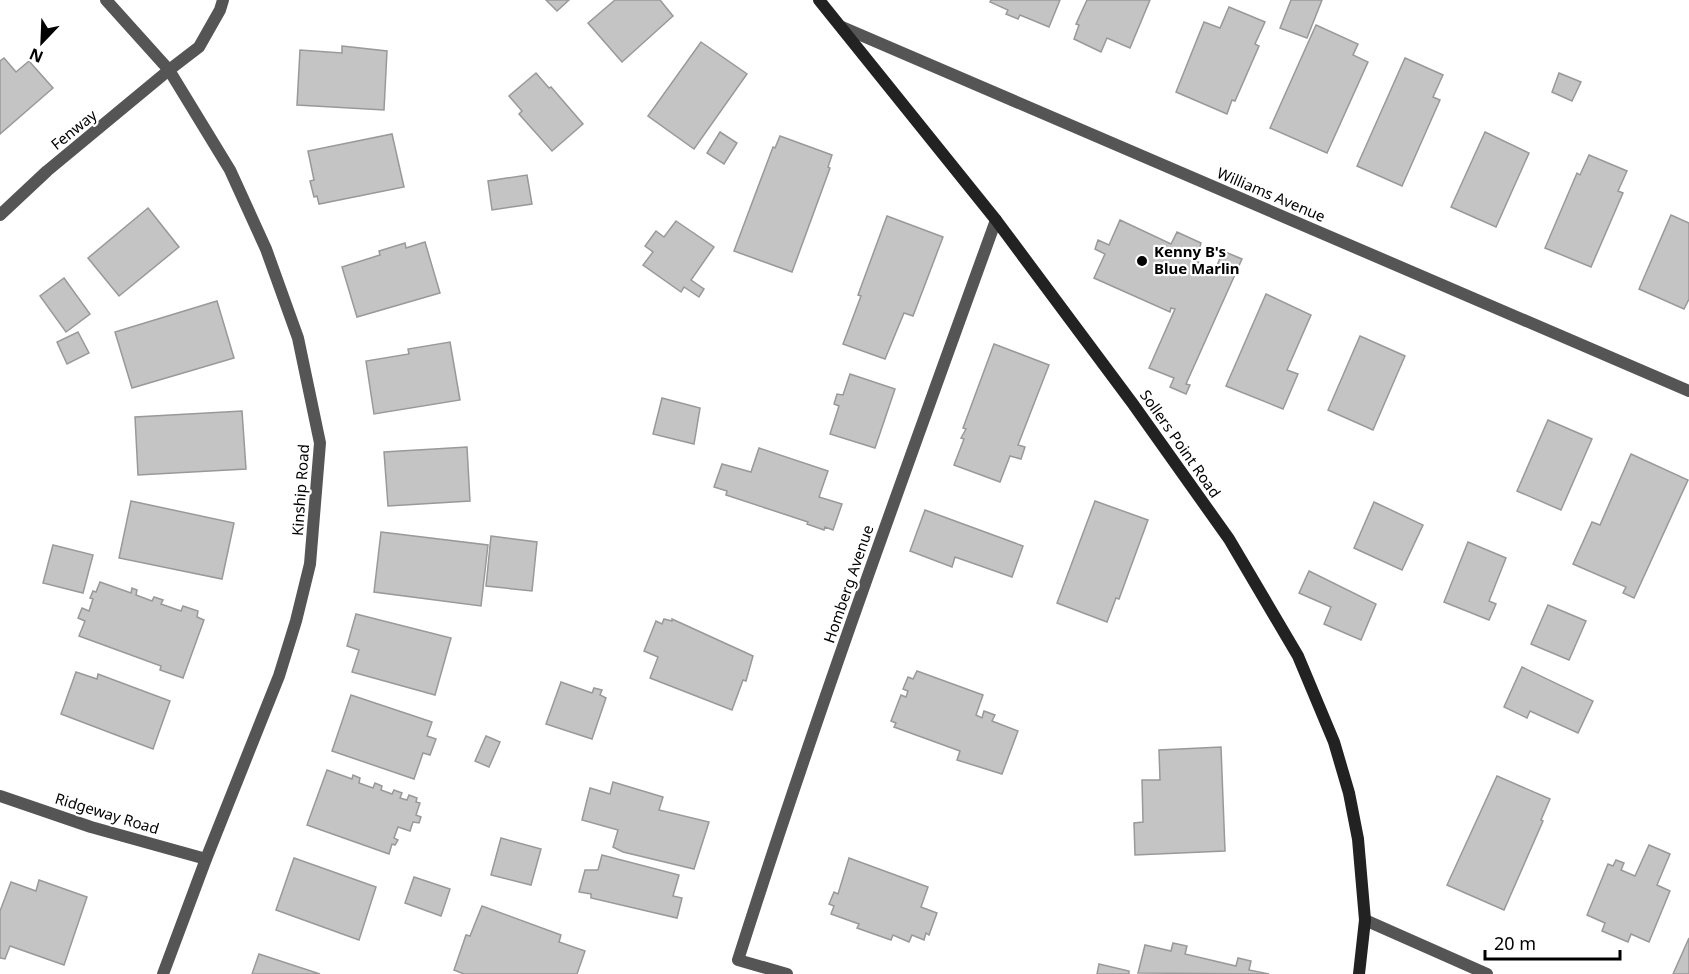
<svg xmlns="http://www.w3.org/2000/svg" width="1689" height="974" viewBox="0 0 1689 974" font-family="'Noto Sans',sans-serif">
  <style>
    .building { fill: #c4c4c4; stroke: #999; stroke-width: 1.5 }
    .lines { fill: none; stroke-linecap: round; stroke-linejoin: round }
    .street { stroke: #555; stroke-width: 12 }
    .secondary { stroke: #222; stroke-width: 12 }
    .poi-dot { fill: #000; stroke: #fff; stroke-width: 2 }
    .labels { text-anchor: middle; stroke-width: 4.5; stroke-linejoin: round; paint-order: stroke }
    .street-label { font-size: 15px; fill: #000; stroke: #fff }
    .poi-label { font-size: 15px; font-weight: bold; fill: #000; stroke: #fff; text-anchor: start }
  </style>
  <rect width="100%" height="100%" fill="#fff"/>
  <!-- building -->
  <g class="building">
    <path d="M546,0H569L557,11Z"/>
    <path d="M615,0H660L673,16L622,62L588,23Z"/>
    <path d="M991,0H1060L1049,27L1020,15L1018,19L1006,14L1008,10L990,2Z"/>
    <path d="M1087,0H1150L1130,48L1107,38L1101,52L1074,39L1079,25L1076,24Z"/>
    <path d="M1291,0H1322L1307,38L1280,28Z"/>
    <path d="M1229,7L1265,22L1255,44L1259,46L1235,101L1232,100L1227,114L1176,92L1204,22L1220,28Z"/>
    <path d="M1316,25L1358,44L1353,55L1368,62L1327,153L1270,128Z"/>
    <path d="M701,42L747,74L694,149L648,116Z"/>
    <path d="M342,46L387,51L384,110L297,105L300,50L342,53Z"/>
    <path d="M4,58L16,72L29,61L53,88L0,134V61Z"/>
    <path d="M1405,58L1443,75L1433,97L1440,100L1402,186L1357,166Z"/>
    <path d="M536,73L549,88L551,87L583,124L552,151L519,114L522,111L509,96Z"/>
    <path d="M1559,73L1581,82L1572,101L1552,92Z"/>
    <path d="M720,132L737,143L724,164L707,153Z"/>
    <path d="M1485,132L1529,153L1496,227L1451,207Z"/>
    <path d="M392,134L404,187L319,204L317,196L314,197L310,181L314,180L308,151Z"/>
    <path d="M780,136L832,155L828,167L830,168L792,272L734,251L773,147L775,148Z"/>
    <path d="M1589,155L1627,171L1618,191L1623,193L1591,267L1545,248L1577,173L1580,175Z"/>
    <path d="M527,175L532,204L492,210L488,181Z"/>
    <path d="M148,208L179,247L119,296L88,258Z"/>
    <path d="M1671,215L1689,223V299L1684,309L1639,289Z"/>
    <path d="M887,216L943,237L913,316L904,313L885,359L843,344L861,296L858,295Z"/>
    <path d="M1120,220L1171,244L1177,232L1201,243L1196,261L1215,270L1223,251L1242,259L1186,384L1190,385L1186,394L1170,387L1174,378L1149,368L1175,309L1171,308L1170,312L1094,278L1105,254L1095,249L1098,240L1109,245Z"/>
    <path d="M676,221L714,247L691,280L704,289L699,297L684,287L681,292L643,265L653,252L645,246L656,231L664,237Z"/>
    <path d="M425,242L440,293L357,317L342,267L380,255L379,251L405,243L406,248Z"/>
    <path d="M64,278L90,314L66,332L40,296Z"/>
    <path d="M1266,294L1311,315L1287,370L1298,374L1283,409L1226,386Z"/>
    <path d="M217,301L234,358L132,388L115,332Z"/>
    <path d="M78,332L89,353L67,364L57,342Z"/>
    <path d="M1360,336L1405,356L1373,430L1328,410Z"/>
    <path d="M450,342L460,400L374,414L366,361L409,354L408,349Z"/>
    <path d="M994,344L1049,365L1018,445L1025,447L1021,459L1010,456L1000,482L954,465L964,439L961,438L966,429L963,428Z"/>
    <path d="M850,374L895,389L875,448L830,434L839,406L834,404L837,394L843,395Z"/>
    <path d="M662,398L700,408L694,444L653,434Z"/>
    <path d="M242,411L246,469L138,475L135,417Z"/>
    <path d="M1548,420L1592,439L1561,510L1517,491Z"/>
    <path d="M467,447L470,501L388,506L384,452Z"/>
    <path d="M759,448L828,471L819,497L842,504L833,530L825,527L824,530L807,524L808,522L726,495L727,491L714,487L722,464L751,472Z"/>
    <path d="M1631,454L1688,480L1634,598L1623,593L1626,587L1573,564L1592,522L1600,525Z"/>
    <path d="M131,501L234,523L222,579L119,558Z"/>
    <path d="M1095,501L1148,520L1119,599L1116,598L1107,622L1057,603Z"/>
    <path d="M1374,502L1423,525L1402,570L1354,548Z"/>
    <path d="M925,510L1023,546L1012,577L955,557L952,567L910,551Z"/>
    <path d="M381,532L488,545L481,606L374,592Z"/>
    <path d="M491,536L537,542L532,591L486,586Z"/>
    <path d="M1468,542L1506,558L1489,601L1496,604L1489,620L1444,602Z"/>
    <path d="M53,545L93,555L83,593L43,583Z"/>
    <path d="M1309,571L1376,604L1361,640L1324,624L1331,607L1299,593Z"/>
    <path d="M100,582L131,593L132,588L137,590L136,595L152,601L154,597L163,600L161,604L181,611L183,606L198,611L197,617L204,620L183,678L160,670L161,666L79,636L85,621L78,618L82,608L89,611L93,599L90,598L93,591L96,592Z"/>
    <path d="M1548,605L1586,621L1569,660L1531,644Z"/>
    <path d="M356,614L451,638L435,695L352,672L359,650L347,646Z"/>
    <path d="M664,619L672,621V619L753,656L746,681L743,680L732,710L650,678L658,657L644,651L656,621L662,624Z"/>
    <path d="M1522,667L1593,701L1578,733L1530,711L1527,718L1504,707Z"/>
    <path d="M917,671L983,695L976,715L982,718L984,711L995,715L992,721L1018,731L1002,774L957,760L960,751L894,727L896,723L891,721L901,695L906,697L908,691L903,689L908,677L913,679Z"/>
    <path d="M76,672L97,679L98,674L170,701L153,749L61,714Z"/>
    <path d="M561,682L592,693L594,688L602,690L600,695L606,698L592,739L546,724Z"/>
    <path d="M351,695L432,722L427,736L436,739L430,755L423,753L414,779L332,751Z"/>
    <path d="M486,736L500,742L489,767L475,761Z"/>
    <path d="M1221,747L1225,851L1135,855L1134,823L1143,822L1142,780H1160L1159,750Z"/>
    <path d="M327,770L352,779L353,775L360,778L359,783L373,788L375,783L382,786L381,790L392,794L394,790L402,793L400,798L407,800L409,795L417,798L416,802L420,803L416,815L421,817L419,823L413,822L410,831L398,827L394,838L398,840L395,845L392,844L389,854L307,825Z"/>
    <path d="M1497,776L1550,799L1541,820L1543,821L1504,910L1447,885Z"/>
    <path d="M613,782L663,797L659,810L709,822L694,869L623,852L613,847L618,830L582,820L590,788L610,794Z"/>
    <path d="M501,838L541,849L531,885L491,875Z"/>
    <path d="M1649,845L1670,854L1657,885L1670,891L1649,942L1631,934L1628,942L1602,931L1605,923L1587,915L1608,864L1613,866L1616,860L1624,863L1621,870L1635,876Z"/>
    <path d="M602,855L679,875L673,896L682,898L677,918L591,898V894L579,892L585,870H598Z"/>
    <path d="M294,858L376,887L359,940L276,910Z"/>
    <path d="M849,858L928,887L921,907L937,913L929,935L926,933L924,940L912,935L909,942L893,935L891,940L857,928L859,924L831,914L834,906L829,904L834,892L838,894Z"/>
    <path d="M414,877L450,889L441,916L405,903Z"/>
    <path d="M39,880L87,897L64,965L10,946L5,959L0,958V911L11,882L36,891Z"/>
    <path d="M482,906L561,935L559,942L585,951L577,974H464L454,970L466,935L470,936Z"/>
    <path d="M1689,938V974H1673Z"/>
    <path d="M1173,943L1187,946L1185,954L1236,966L1238,958L1251,961L1249,970L1269,974L1138,973L1145,945L1171,951Z"/>
    <path d="M259,954L320,974H252Z"/>
    <path d="M1099,964L1129,971V974H1097Z"/>
  </g>
  <g class="lines">
    <!-- street -->
    <g class="street">
      <path d="M106,0L169,70L230,170L266,249L298,338L320,443L310,564L296,621L279,676L206,859L163,974"/>
      <path d="M842,27L1689,391"/>
      <path d="M0,215L47,171L169,70L199,47L220,10L223,0"/>
      <path d="M0,796L91,827L206,859"/>
      <path d="M1365,920L1487,974"/>
      <path d="M787,974L738,960C817,711 907,466 996,220"/>
    </g>
    <!-- secondary -->
    <path class="secondary" d="M819,0L996,220L1133,404L1229,539L1298,656L1334,742L1349,793L1358,839L1365,920L1359,974"/>
  </g>
  <!-- markers -->
  <circle class="poi-dot" cx="1142" cy="261" r="6"/>
  <g class="labels">
    <!-- street labels -->
    <g class="street-label">
      <text transform="translate(74 130) rotate(-39)" y="5">Fenway</text>
      <text transform="translate(1271 195) rotate(23)" y="5">Williams Avenue</text>
      <text transform="translate(1180 444) rotate(55)" y="5">Sollers Point Road</text>
      <text transform="translate(301 490) rotate(-86)" y="5">Kinship Road</text>
      <text transform="translate(849 584) rotate(-71)" y="5">Homberg Avenue</text>
      <text transform="translate(107 814) rotate(17)" y="5">Ridgeway Road</text>
    </g>
    <!-- poi labels -->
    <g class="poi-label">
      <text x="1154" y="257">Kenny B's<tspan x="1154" dy="17">Blue Marlin</tspan></text>
    </g>
  </g>
  <!-- north arrow -->
  <g transform="translate(42 42) rotate(203)" stroke="#ffffff" stroke-width="4.5" paint-order="stroke">
  <path d="M0-4.5L10 22L0 15L-10 22Z" fill="#000000"/>
  <text y="-9" font-size="16" font-weight="bold" text-anchor="middle" fill="#000000">N</text>
  </g>
  <!-- scale -->
  <path d="M1485 950v9h135v-9" fill="none" stroke="#000000" stroke-width="3"/>
  <text x="1494" y="950" font-size="18" fill="#000000" stroke="#ffffff" stroke-width="4.5" paint-order="stroke">20 m</text>
</svg>
